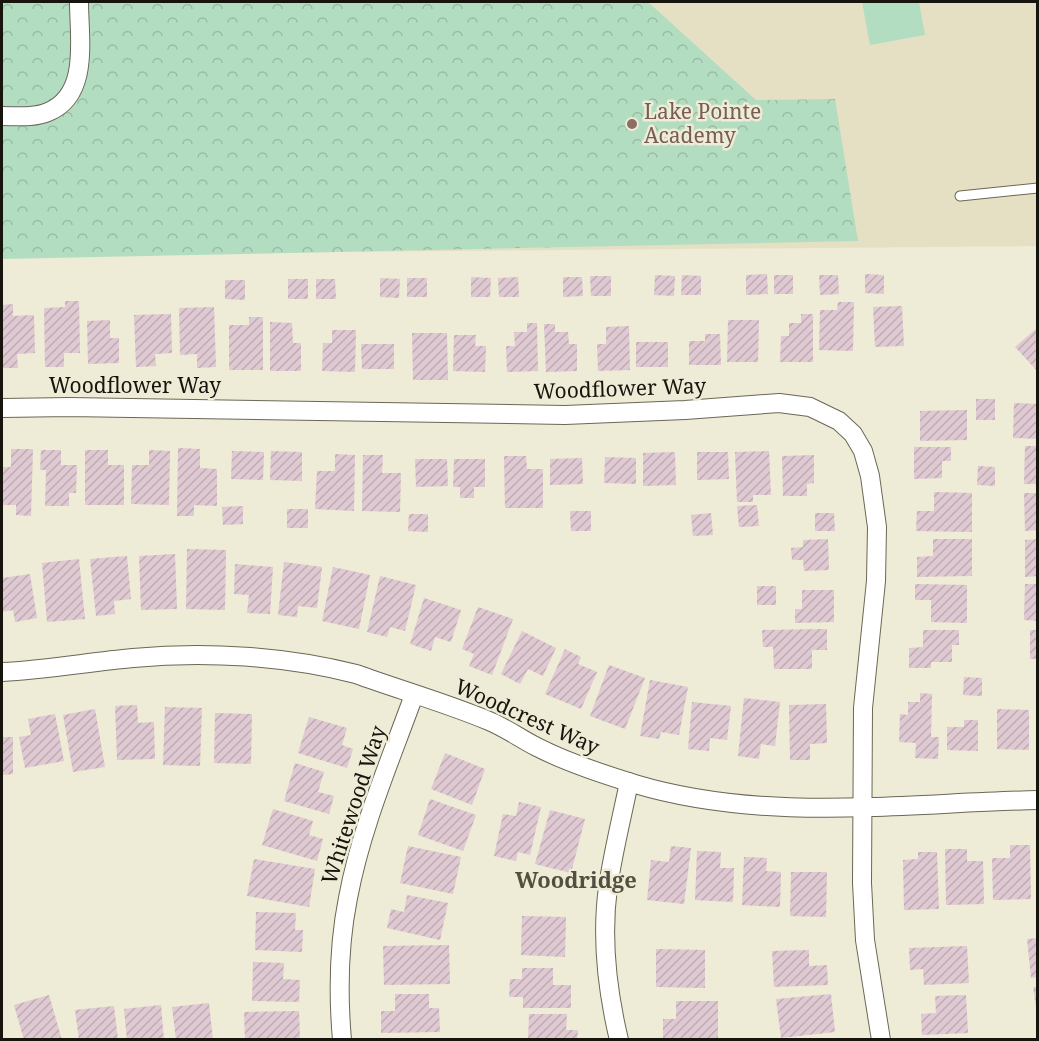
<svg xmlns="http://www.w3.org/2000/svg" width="1039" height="1041" viewBox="0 0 1039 1041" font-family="'Noto Serif',serif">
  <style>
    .built { fill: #e5e0c4 }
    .forest { fill: url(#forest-crowns) }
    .pitch { fill: #b2ddc0 }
    .building { fill: url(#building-hatch) }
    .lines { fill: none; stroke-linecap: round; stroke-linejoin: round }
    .lane-casing { stroke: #6b6755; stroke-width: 11 }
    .street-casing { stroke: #6b6755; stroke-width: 20 }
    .lane { stroke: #fff; stroke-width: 9 }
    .street { stroke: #fff; stroke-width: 18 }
    .education-dot { fill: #8d6e63; stroke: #eeebd6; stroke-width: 2 }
    .labels { text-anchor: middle; stroke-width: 5; stroke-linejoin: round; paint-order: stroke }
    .education-label { font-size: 21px; fill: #785e54; stroke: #eeebd6; text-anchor: start }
    .street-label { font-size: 21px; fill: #16140d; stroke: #eeebd6 }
    .neighbourhood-label { font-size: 22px; font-weight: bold; fill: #524f3e; stroke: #eeebd6 }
  </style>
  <defs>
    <pattern id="forest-crowns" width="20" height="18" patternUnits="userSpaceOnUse" patternTransform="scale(1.5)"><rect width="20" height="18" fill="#b2ddc0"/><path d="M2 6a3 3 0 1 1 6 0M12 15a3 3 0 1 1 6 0" fill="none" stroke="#98bda4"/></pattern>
    <pattern id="building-hatch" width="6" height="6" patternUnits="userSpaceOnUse" patternTransform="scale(1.5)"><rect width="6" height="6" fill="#dfc9d2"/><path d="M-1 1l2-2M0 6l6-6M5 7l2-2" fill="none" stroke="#bfacb3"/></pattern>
  </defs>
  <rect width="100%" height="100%" fill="#eeebd6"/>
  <!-- built -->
  <path class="built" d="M225,2H1037V246L228,253Z"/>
  <!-- forest -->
  <path class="forest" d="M2,2H648L756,100L835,99L858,241L2,259Z"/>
  <!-- pitch -->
  <path class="pitch" d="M862,2H919L925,35L870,45Z"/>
  <!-- building -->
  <g class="building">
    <path d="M767,274L768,294L746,295V275Z"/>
    <path d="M865,274L884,275V294L865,293Z"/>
    <path d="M655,275L675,276L674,296L654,295Z"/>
    <path d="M682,275L701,276V295H681Z"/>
    <rect x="774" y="275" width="19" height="19"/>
    <path d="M819,275H838L839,294L820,295Z"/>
    <path d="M590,276H611V296H591Z"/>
    <path d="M471,277L491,278L490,297H471Z"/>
    <path d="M518,277L519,297H499L498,278Z"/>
    <path d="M563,277H582L583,296L563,297Z"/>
    <path d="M380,278L400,279L399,298L380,297Z"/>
    <rect x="407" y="278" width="20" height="19"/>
    <rect x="288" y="279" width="20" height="20"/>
    <path d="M316,279H335L336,299H316Z"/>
    <path d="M225,280H245V300L225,299Z"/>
    <path d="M65,301H79L80,353H64V367H45L44,308L65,307Z"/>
    <path d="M838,302H854L853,351L819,350L820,310H837Z"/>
    <path d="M13,304V316L34,315L35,353L17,354L18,368H2V305Z"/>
    <path d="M902,306L904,346L875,347L873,307Z"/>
    <path d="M214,307L216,367L197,368V354L180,355L179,308Z"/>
    <path d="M171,314L172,353L155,354L156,366L136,367L134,315Z"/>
    <path d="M801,314H813V362H780L781,336H789V323H801Z"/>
    <path d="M249,317H263V370H229V325H249Z"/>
    <path d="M110,320V338H119V363L88,364L87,321Z"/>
    <path d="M728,320H759L758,362H727Z"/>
    <path d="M270,322L292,323L293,343H301V371H270Z"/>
    <path d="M527,323H537L538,371L507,372L506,346H515L514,332H527Z"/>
    <path d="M544,324H555V332H568L569,344H577V371L546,372Z"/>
    <path d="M629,326L630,370L598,371L597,344H606V327Z"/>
    <path d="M1038,327V372L1015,347Z"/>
    <path d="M332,330H356L355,372L322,371L323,343H332Z"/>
    <path d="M412,333H447L448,380H413Z"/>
    <path d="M705,334H720L721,365H689V341H705Z"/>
    <path d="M454,335H476L475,346H486L485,372L453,371Z"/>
    <rect x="636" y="342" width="32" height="25"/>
    <path d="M361,344H394V369H362Z"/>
    <rect x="976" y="399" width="19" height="21"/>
    <path d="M1014,403L1038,404V439L1013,438Z"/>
    <path d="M967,410V440L920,441V411Z"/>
    <path d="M1025,446H1038V484H1024Z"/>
    <path d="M914,447H951V461H942V478L914,479Z"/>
    <path d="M178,448L200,449V468L217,469V506L194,505V516H177Z"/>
    <path d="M11,449H33L31,516L16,515V505H2V467H11Z"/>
    <path d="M41,450H61V465H77L76,493H69V506H45L46,470H40Z"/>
    <path d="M85,450H108V465H124V505H85Z"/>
    <path d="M149,450L170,451L169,505L131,504L132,465H149Z"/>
    <path d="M232,451L264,452L263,480L231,479Z"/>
    <path d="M271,451L302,452V481L270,480Z"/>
    <path d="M769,451L771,495H753V502H737L735,452Z"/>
    <path d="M675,452L676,485L643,486V453Z"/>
    <path d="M697,452H728L729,479L697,480Z"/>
    <path d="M335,454L355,455L354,511L315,509L317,471H335Z"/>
    <path d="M363,455H383L382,473H401L400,512L362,511Z"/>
    <path d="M814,455V483L807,484V496H783L782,456Z"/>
    <path d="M504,456H526L527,469H543V508H505Z"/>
    <path d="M605,457L636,458V484L604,483Z"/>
    <path d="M582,458L583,484L550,485V459Z"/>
    <path d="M415,459H447L448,486L416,487Z"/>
    <path d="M454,459H485V487H474V498H460V487H453Z"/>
    <path d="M978,466L995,467V486L977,485Z"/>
    <path d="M934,492L972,493V532L916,531L917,511H934Z"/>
    <path d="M1024,493H1038V530L1025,531Z"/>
    <path d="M757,505L759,526L739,527L737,506Z"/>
    <path d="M243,506V524L223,525L222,507Z"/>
    <rect x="287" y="509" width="21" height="19"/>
    <path d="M570,511H591V531H571Z"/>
    <path d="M711,513L713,535L693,536L691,515Z"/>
    <path d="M815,513H834L835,531H815Z"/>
    <path d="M409,514H428V532L408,531Z"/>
    <path d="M828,539L829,570L804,571L803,560H792L791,548L803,547V540Z"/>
    <path d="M933,539H972V576L917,577V557L933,556Z"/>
    <path d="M1038,539V576L1025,577V540Z"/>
    <path d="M187,549L226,550L225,610L186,609Z"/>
    <path d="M175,554L177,609L141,610L139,556Z"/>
    <path d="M127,556L131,599L114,601L115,614L96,616L90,559Z"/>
    <path d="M79,559L85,619L47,622L42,563Z"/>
    <path d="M284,562L322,567L317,608L298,606L297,617L278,615Z"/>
    <path d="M235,564L273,567L270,614L247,613L249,595L234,594Z"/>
    <path d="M333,567L370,575L359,629L322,621Z"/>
    <path d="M30,574L37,618L15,622L13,610L2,612V578Z"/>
    <path d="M380,576L416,585L405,631L390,627L387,637L367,632Z"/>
    <path d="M915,584L967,585V623L931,622V600H915Z"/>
    <path d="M1025,584H1038V621L1024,620Z"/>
    <rect x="757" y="586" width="19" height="19"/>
    <path d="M802,590H834V622L795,623V609H802Z"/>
    <path d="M424,598L461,610L451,642L435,637L431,651L410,644Z"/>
    <path d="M478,607L513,619L492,675L469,666L474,654L462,649Z"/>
    <path d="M827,629V650H812V669H774L773,647H763L762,630Z"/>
    <path d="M923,630H959V645H952V662H931V668H909V648L923,647Z"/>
    <rect x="1030" y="630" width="8" height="29"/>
    <path d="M522,631L556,648L543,676L528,669L520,684L501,674Z"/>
    <path d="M565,649L581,657L578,664L597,672L581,709L545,694Z"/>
    <path d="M609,665L645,678L625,729L590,716Z"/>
    <path d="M964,677L982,678V696L963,695Z"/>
    <path d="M650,680L688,687L679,735L661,732L659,739L640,736Z"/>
    <path d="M920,693L932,694L931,737H939L938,759L915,758L916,743L899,742L900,714L908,715V702H920Z"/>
    <path d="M744,698L780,702L775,746L761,744L759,759L738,756Z"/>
    <path d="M692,702L731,706L727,740L710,738L709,751L688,749Z"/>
    <path d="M826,704L827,743L810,744V760H790L789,705Z"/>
    <path d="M137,705L138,723L154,722L155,759L117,760L115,706Z"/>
    <path d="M165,707L202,708L200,766L163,765Z"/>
    <path d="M95,709L105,767L73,772L63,715Z"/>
    <path d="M997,709L1029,710V750L997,749Z"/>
    <path d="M215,713L252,714L251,764L214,763Z"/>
    <path d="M55,714L64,761L25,768L19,737L31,735L28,719Z"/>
    <path d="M309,717L347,728L342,745L353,749L347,768L298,753Z"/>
    <path d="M964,720H978V751L947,750V727H964Z"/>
    <path d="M2,737H13V774L2,775Z"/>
    <path d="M445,753L485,769L472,805L431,789Z"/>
    <path d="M295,763L324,772L318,792L334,796L329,814L284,801Z"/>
    <path d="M430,799L476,815L463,851L418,835Z"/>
    <path d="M519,802L541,807L530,855L518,852L516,861L494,856L503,814L516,816Z"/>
    <path d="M273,809L313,821L309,835L323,839L317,861L262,845Z"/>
    <path d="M550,810L585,819L571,873L535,864Z"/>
    <path d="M1010,845H1030L1031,899L993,900L992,858H1010Z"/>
    <path d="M408,846L461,857L453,894L400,883Z"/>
    <path d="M671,846L691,848L684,904L647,900L651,860L669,862Z"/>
    <path d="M945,849H967V861H983L984,904L946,905Z"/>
    <path d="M697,851L721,852L720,868H734L733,902L695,900Z"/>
    <path d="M918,852H937L939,909L904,910L903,860L918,859Z"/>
    <path d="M744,857L767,858L766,871L781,872L780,907L742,905Z"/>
    <path d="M254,859L315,869L309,907L247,896Z"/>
    <path d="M791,872H827L826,917L790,916Z"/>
    <path d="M407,895L448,903L440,940L387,928L391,909L404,912Z"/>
    <path d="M256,912L296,913L295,930H303L302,952L255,950Z"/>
    <path d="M522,916L566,917L565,957L521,955Z"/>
    <path d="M1038,938V977L1031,978L1027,939Z"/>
    <path d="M449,945L450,984L384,985L383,946Z"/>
    <path d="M967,946L969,983L924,985L923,969L910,970L909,948Z"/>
    <path d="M656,949L705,950V988L656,987Z"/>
    <path d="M809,950V966L827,965L828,985L774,987L772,951Z"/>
    <path d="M253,962L284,963L283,979L300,980L299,1002L252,1001Z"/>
    <path d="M522,968H553V985H571V1008H523V997H509L510,979H522Z"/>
    <path d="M1033,987H1038V1008H1036Z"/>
    <path d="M395,994H429V1008H439L440,1032L381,1033V1011H395Z"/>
    <path d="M831,994L835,1032L781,1038L776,999Z"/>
    <path d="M49,995L62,1040H24L14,1005Z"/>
    <path d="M966,995L968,1033L922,1035L921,1014L936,1013L935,996Z"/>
    <path d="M676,1001H718V1040H663V1019H676Z"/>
    <path d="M209,1003L213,1040H176L172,1007Z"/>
    <path d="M161,1005L164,1040H127L124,1009Z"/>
    <path d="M114,1006L118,1040H79L75,1010Z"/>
    <path d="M299,1011L300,1040H245L244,1012Z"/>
    <path d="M529,1014H567L566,1030H578L577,1040H528Z"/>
  </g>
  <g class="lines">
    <defs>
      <path id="lane" d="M960,196L1038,188"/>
      <g id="street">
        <path d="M2,116C17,116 34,118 48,112C90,95 79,38 79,2"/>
        <path d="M2,408L69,407L565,415L685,410L779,403L810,407L839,421L853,434L863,451L870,476L877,527L876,581L863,708L862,883L865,940L881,1040"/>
        <path d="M2,672C46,670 89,662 133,658C206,651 285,656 356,674C400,690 446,703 489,721C506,728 521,739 537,747C568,763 602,774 635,784C765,823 904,803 1038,800"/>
        <path d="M342,1040C338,994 339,943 348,898C361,828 390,761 414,695"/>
        <path d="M619,1040C607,990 601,939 608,887C613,852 622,817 629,782"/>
      </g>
    </defs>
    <!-- lane casing -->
    <use href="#lane" class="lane-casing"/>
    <!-- street casing -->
    <use href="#street" class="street-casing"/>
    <!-- lane -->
    <use href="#lane" class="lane"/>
    <!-- street -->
    <use href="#street" class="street"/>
  </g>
  <!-- markers -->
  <circle class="education-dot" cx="632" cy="124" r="6"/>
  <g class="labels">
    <!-- education labels -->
    <g class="education-label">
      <text x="644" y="119">Lake Pointe<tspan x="644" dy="24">Academy</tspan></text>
    </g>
    <!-- street labels -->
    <g class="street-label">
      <text x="135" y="393">Woodflower Way</text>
      <text transform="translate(620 389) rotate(-2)" y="7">Woodflower Way</text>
      <text transform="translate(527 717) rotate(24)" y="7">Woodcrest Way</text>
      <text transform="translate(354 805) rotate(-72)" y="7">Whitewood Way</text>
    </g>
    <!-- neighbourhood labels -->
    <g class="neighbourhood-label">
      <text x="576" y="888">Woodridge</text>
    </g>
  </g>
  <!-- border -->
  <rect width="1039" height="1041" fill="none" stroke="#16140d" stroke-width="6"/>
</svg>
